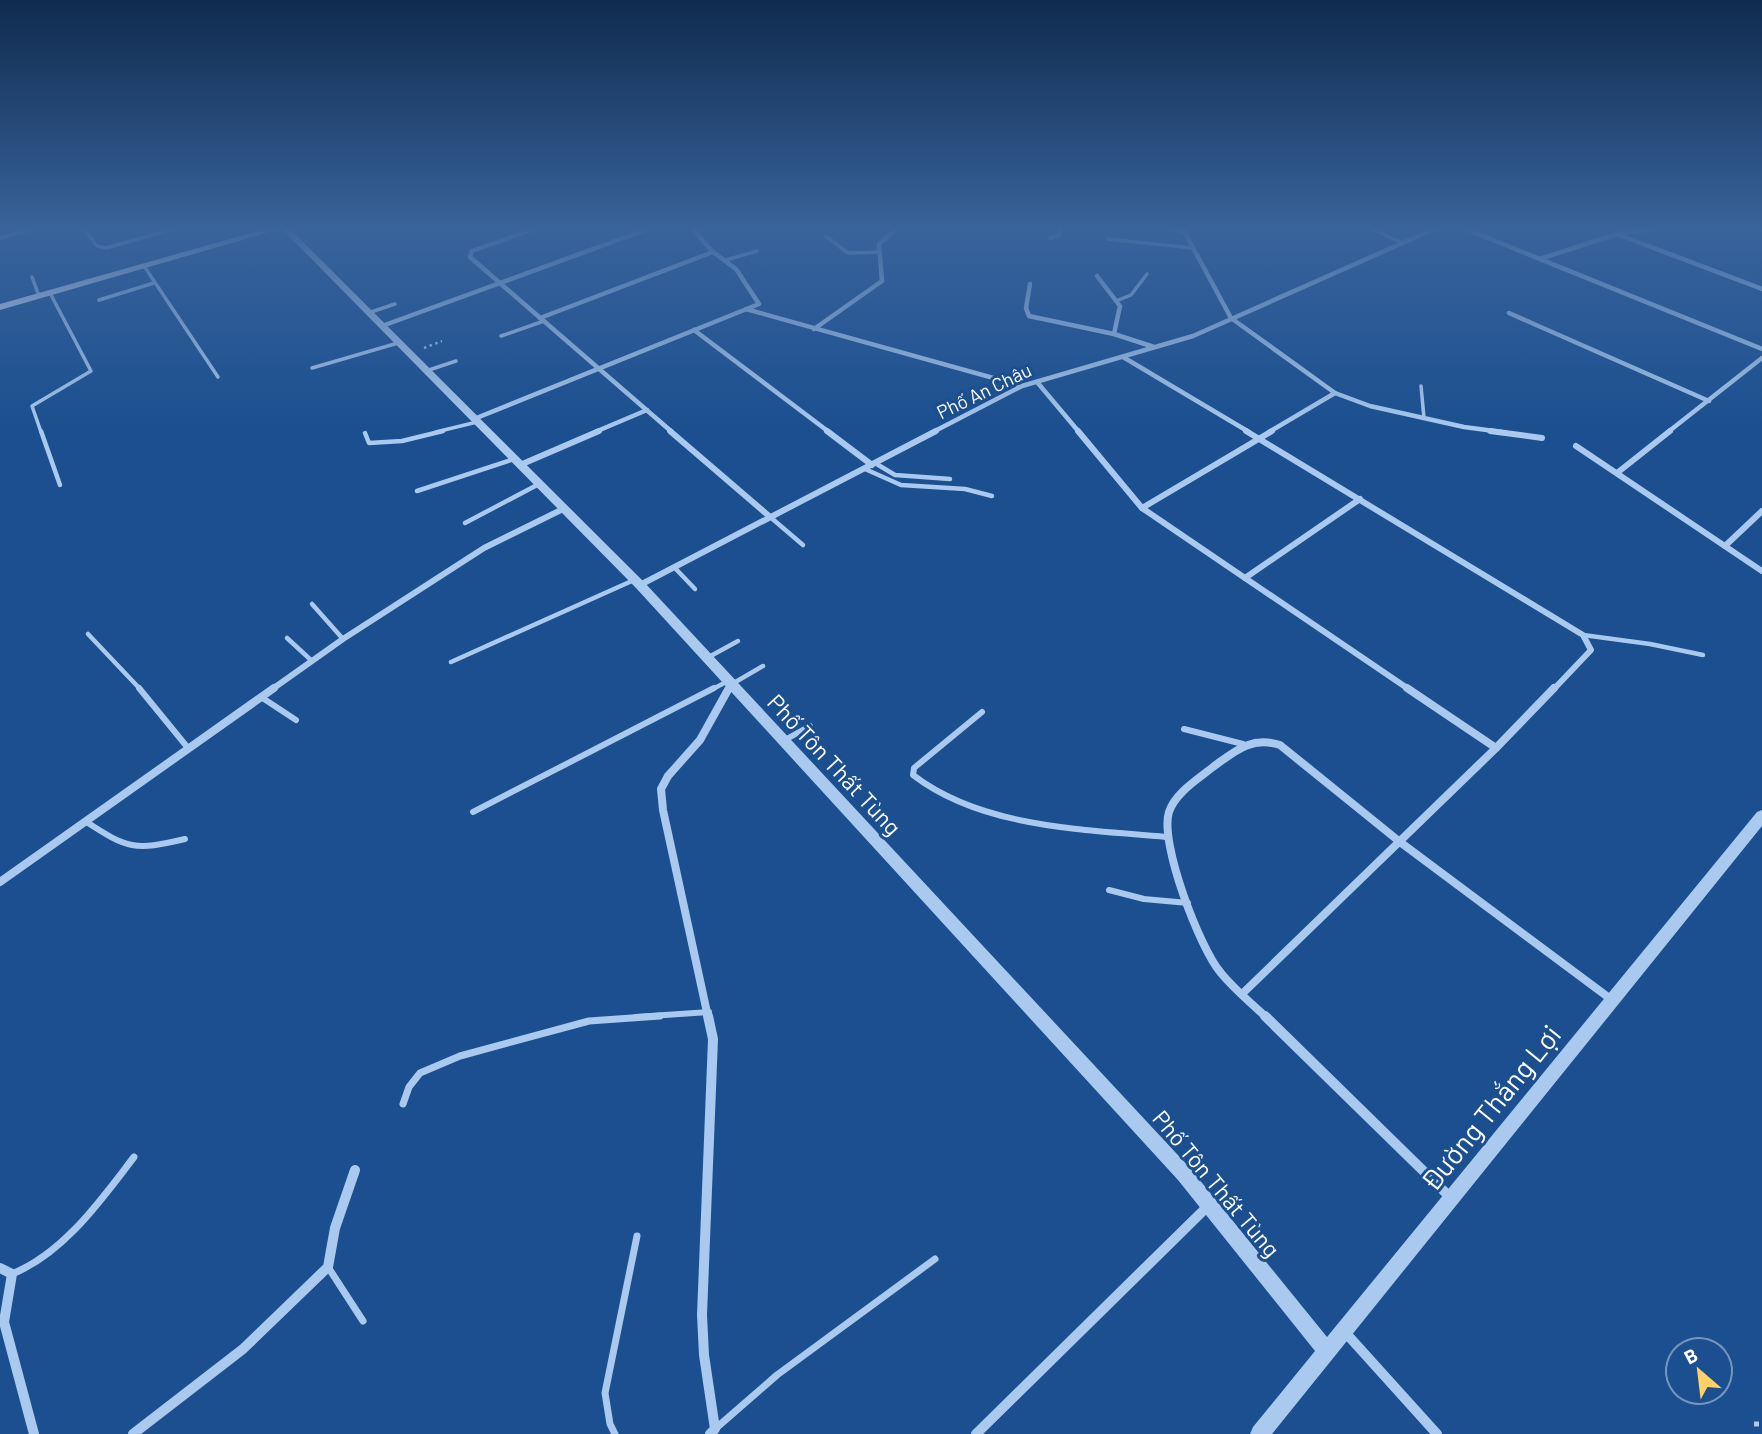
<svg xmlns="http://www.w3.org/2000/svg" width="1762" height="1434" viewBox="0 0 1762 1434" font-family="Barlow,sans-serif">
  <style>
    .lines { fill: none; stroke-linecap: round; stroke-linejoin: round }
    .path-far1 { stroke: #a9c9ee; stroke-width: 2.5; stroke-dasharray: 2.5 3.5; stroke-linecap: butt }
    .path { stroke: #a9c9ee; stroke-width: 5; stroke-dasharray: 5 7; stroke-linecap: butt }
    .service-far3 { stroke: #a9c9ee; stroke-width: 3.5 }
    .service-far2 { stroke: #a9c9ee; stroke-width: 4.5 }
    .service-far1 { stroke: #a9c9ee; stroke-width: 6 }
    .service { stroke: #a9c9ee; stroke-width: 7 }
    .minor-far3 { stroke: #a9c9ee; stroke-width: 4.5 }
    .minor-far2 { stroke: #a9c9ee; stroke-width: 6 }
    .minor-far1 { stroke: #a9c9ee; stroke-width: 8 }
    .minor { stroke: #a9c9ee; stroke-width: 10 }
    .tertiary { fill: #a9c9ee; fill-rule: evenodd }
    .secondary { fill: #d6e6fa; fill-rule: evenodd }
    .labels { text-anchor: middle; stroke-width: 6; stroke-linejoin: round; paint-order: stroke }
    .far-street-label { font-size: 19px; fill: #fff; stroke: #1b4f8f }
    .street-label { font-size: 23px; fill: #fff; stroke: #1b4f8f }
    .near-street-label { font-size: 28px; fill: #fff; stroke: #1b4f8f }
  </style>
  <rect width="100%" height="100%" fill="#1b4f8f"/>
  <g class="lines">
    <!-- path-far1 -->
    <path class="path-far1" d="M424,348L442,341"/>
    <!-- path -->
    <path class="path" d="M1754,1424H1762"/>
    <!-- service-far3 -->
    <g class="service-far3">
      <path d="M84,229L97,246L106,248L173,229"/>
      <path d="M1372,229L1403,243"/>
      <path d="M826,236L848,253L879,252"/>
      <path d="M0,238L32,229"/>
      <path d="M1050,238L1059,235L1061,229"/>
      <path d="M1108,239L1193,248"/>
      <path d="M726,260L757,251"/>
      <path d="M144,266L218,377"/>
      <path d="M32,277L39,296"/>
      <path d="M99,300L154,283"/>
      <path d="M1116,301L1131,295L1147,274"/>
      <path d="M368,313L395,304"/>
      <path d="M501,336L544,321"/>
      <path d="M312,368L398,343"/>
      <path d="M426,371L456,361"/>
      <path d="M1421,386L1424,418"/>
      <path d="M41,432L32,406L91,371L50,293"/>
      <path d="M436,432L477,422"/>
    </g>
    <!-- service-far2 -->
    <g class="service-far2">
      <path d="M41,431L60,485"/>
      <path d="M365,433L369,443L402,441L443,431"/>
      <path d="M875,463L895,475L950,479"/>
      <path d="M865,469L901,485L965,489L992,496"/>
      <path d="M417,491L514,459"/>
      <path d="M769,516L803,545"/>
      <path d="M465,523L539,484"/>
      <path d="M674,567L695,589"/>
      <path d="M312,604L343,639"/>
      <path d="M88,634L141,690"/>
      <path d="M1583,635L1650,644L1703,655"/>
      <path d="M287,638L312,661"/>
      <path d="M707,658L738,641"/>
      <path d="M451,662L634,580"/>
      <path d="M732,684L763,666"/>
      <path d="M711,690L728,681"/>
    </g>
    <!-- service-far1 -->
    <g class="service-far1">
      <path d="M139,688L188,748"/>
      <path d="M261,697L296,720"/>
      <path d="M982,712L914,768L913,775C982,828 1082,829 1166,837"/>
      <path d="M1184,729L1243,744"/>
      <path d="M783,741L810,726"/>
      <path d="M473,812L714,688"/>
      <path d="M85,821C128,849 134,851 185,839"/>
      <path d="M1109,890L1144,899L1188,903"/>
      <path d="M636,1017L709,1012"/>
    </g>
    <!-- service -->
    <g class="service">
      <path d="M403,1104L409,1087L420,1073L460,1056L589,1021L660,1016"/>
      <path d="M328,1267L363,1321"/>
      <path d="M12,1274C64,1253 101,1200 134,1157"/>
      <path d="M715,1429L777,1375L935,1259"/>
      <path d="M615,1434L610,1424L605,1393L637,1236"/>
    </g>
    <!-- minor-far3 -->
    <g class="minor-far3">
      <path d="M534,229L472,251L470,257L672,432"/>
      <path d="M1171,229L1185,232"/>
      <path d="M1183,229L1231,318L1335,393L1370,406L1464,427L1502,432"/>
      <path d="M1466,229L1762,349"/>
      <path d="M1617,234L1762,289"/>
      <path d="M1540,259L1617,234L1651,229"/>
      <path d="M1097,276L1120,306L1114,334"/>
      <path d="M1030,284L1026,308L1029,316L1114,334L1154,347"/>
      <path d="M746,309L1022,386"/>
      <path d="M1509,313L1709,401"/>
      <path d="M540,318L713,252"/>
      <path d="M382,326L648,229"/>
      <path d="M814,329L882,281L879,244L896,229"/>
      <path d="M694,330L829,432"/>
      <path d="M1123,357L1249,432"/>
      <path d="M1037,382L1079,432"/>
      <path d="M474,419L759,304L736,269L713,252L693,229"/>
      <path d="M595,432L647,410"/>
      <path d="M933,432L1022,386L1193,336L1434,229"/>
      <path d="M1269,432L1335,393"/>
      <path d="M1668,432L1762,358"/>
    </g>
    <!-- minor-far2 -->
    <g class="minor-far2">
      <path d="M670,431L769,516"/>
      <path d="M827,431L872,465"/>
      <path d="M1078,431L1142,508L1410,690"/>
      <path d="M1246,431L1583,635L1591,650L1553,690"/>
      <path d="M1490,431L1542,438"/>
      <path d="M1576,446L1762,571"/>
      <path d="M520,465L599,431"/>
      <path d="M1617,473L1670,431"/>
      <path d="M1142,508L1272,431"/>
      <path d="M1725,546L1762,511"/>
      <path d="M1245,578L1360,499"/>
      <path d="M640,585L936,431"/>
      <path d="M271,690L343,639L484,548L563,509"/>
      <path d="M728,690L731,684"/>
    </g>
    <!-- minor-far1 -->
    <g class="minor-far1">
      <path d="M1407,688L1496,748"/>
      <path d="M0,882L274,688"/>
      <path d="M1242,994L1496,748L1554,688"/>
      <path d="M708,1017L663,810L661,789L668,776L700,740L729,688"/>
      <path d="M1266,1017C1251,1003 1234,989 1221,973C1200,949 1159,842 1169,812C1175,793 1198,779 1213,767C1235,751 1251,736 1280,745L1400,842L1612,1000"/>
    </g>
    <!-- minor -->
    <g class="minor">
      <path d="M708,1016L713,1039L702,1315L704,1355L715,1429L710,1434"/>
      <path d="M1265,1016L1451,1198"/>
      <path d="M0,1268L12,1274L4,1322L34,1434"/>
      <path d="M1344,1331L1437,1434"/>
      <path d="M133,1434L243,1349L328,1267L335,1228L355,1170"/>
      <path d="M976,1434L1208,1206"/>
    </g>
    <!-- tertiary -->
    <path class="tertiary" d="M282,229H290L644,582L1190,1168L1327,1337L1757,812L1762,810V826L1272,1434H1250L1253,1427L1315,1351L1178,1180L636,588Z"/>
    <!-- secondary -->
    <path class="secondary" d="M265,229H280L0,310V304Z"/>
  </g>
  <!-- sky -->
  <linearGradient id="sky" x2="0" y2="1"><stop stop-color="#0f2b4f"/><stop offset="0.53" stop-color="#39639b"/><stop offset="1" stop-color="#39639b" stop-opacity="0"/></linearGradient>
  <rect width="1762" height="430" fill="url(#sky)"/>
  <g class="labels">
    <!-- far-street labels -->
    <g class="far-street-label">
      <text transform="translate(984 391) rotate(-26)" y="7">Phố An Châu</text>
    </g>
    <!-- street labels -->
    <g class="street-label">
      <text transform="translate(834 765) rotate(47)" y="8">Phố Tôn Thất Tùng</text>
      <text transform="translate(1216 1184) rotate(50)" y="8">Phố Tôn Thất Tùng</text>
    </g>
    <!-- near-street labels -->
    <g class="near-street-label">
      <text transform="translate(1491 1108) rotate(-51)" y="10">Đường Thắng Lợi</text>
    </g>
  </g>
  <!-- north arrow -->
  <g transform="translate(1699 1371) rotate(332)"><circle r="33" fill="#1b4f8f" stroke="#7695bc" stroke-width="2"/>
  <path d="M0-5L12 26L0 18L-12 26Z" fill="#ffd166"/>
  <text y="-10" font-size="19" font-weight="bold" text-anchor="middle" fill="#ffffff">B</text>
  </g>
</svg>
